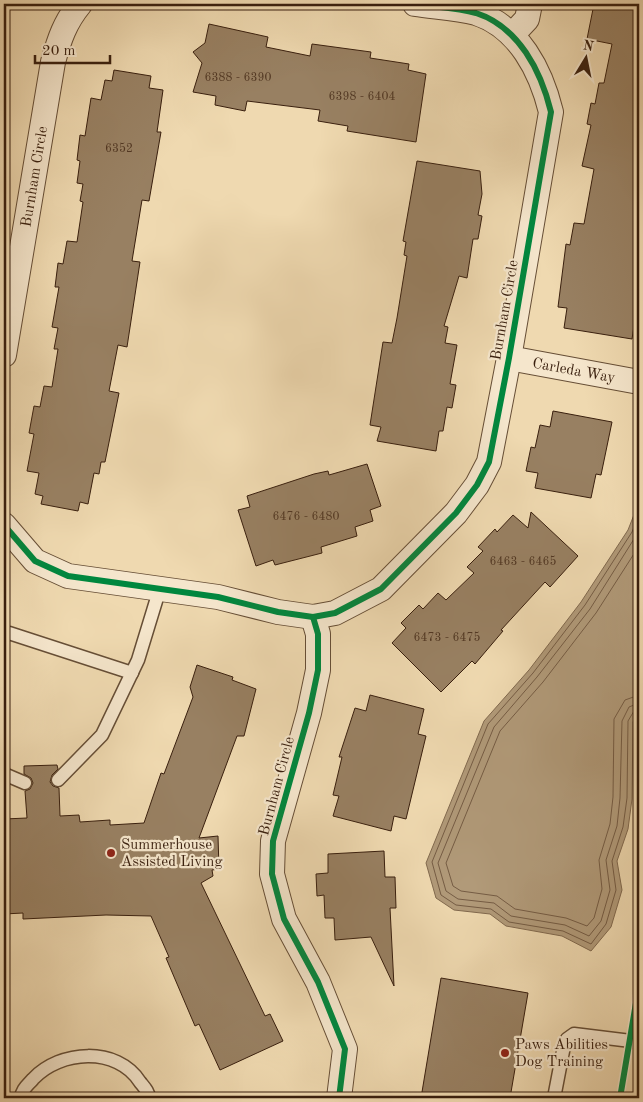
<svg xmlns="http://www.w3.org/2000/svg" width="643" height="1102" viewBox="0 0 643 1102" font-family="'Old Standard TT',serif">
  <style>
    .water { fill: #b19a79; stroke: #81694e }
    .lines { fill: none; stroke-linecap: round; stroke-linejoin: round }
    .shore { stroke: #755c44; stroke-width: 1 }
    .building { fill: #988062; stroke: #391f0e }
    .service-casing { stroke: #664e36; stroke-width: 15 }
    .minor-casing { stroke: #664e36; stroke-width: 26 }
    .service { stroke: #f5e6cc; stroke-width: 12 }
    .minor { stroke: #f5e6cc; stroke-width: 24 }
    .cycleway-casing { stroke: #f5e6cc; stroke-width: 9 }
    .cycleway { stroke: #00873e; stroke-width: 6 }
    .poi-dot { fill: #8f2418; stroke: #f5e6cc; stroke-width: 2 }
    .labels { text-anchor: middle; stroke-width: 4.5; stroke-linejoin: round; paint-order: stroke }
    .number-label { font-size: 12px; fill: #513723 }
    .street-label { font-size: 15px; fill: #391f0e; stroke: #f5e6cc }
    .poi-label { font-size: 15px; fill: #391f0e; stroke: #f5e6cc; text-anchor: start }
  </style>
  <rect width="100%" height="100%" fill="#efd9b0"/>
  <filter id="stains"><feTurbulence type="fractalNoise" baseFrequency=".004" numOctaves="4"/><feColorMatrix values="0 0 0 0 .2 0 0 0 0 .09 0 0 0 0 .02 0 0 0 .5 -.17"/></filter>
  <radialGradient id="worn" r=".72"><stop offset=".6" stop-color="#630" stop-opacity="0"/><stop offset="1" stop-color="#630" stop-opacity=".3"/></radialGradient>
  <!-- water -->
  <path class="water" d="M639,502V711L633,722L632,799L628,829L617,861L622,890L611,927L591,951L562,936L506,926L490,914L454,910L436,898L426,863L484,721L529,670L581,602L628,530Z"/>
  <g class="lines">
    <!-- shore -->
    <g class="shore">
      <path d="M639,515L632,532L585,605L533,673L488,724L432,862L441,895L456,905L491,909L509,922L563,931L591,944L606,924L616,890L612,861L623,827L627,798L628,721L634,711L639,709"/>
      <path d="M639,531L590,609L537,677L494,727L438,863L446,891L458,899L494,903L511,916L565,925L589,936L601,921L610,890L606,860L617,826L620,798L622,721L629,707L639,703"/>
      <path d="M639,546L596,613L543,682L500,731L446,863L453,886L461,891L497,896L515,909L566,918L587,926L594,918L602,889L599,860L610,824L613,797L614,719L625,700L639,695"/>
    </g>
  </g>
  <!-- building -->
  <g class="building">
    <path d="M594,4H639V293L632,339L564,328L567,308L558,307L566,244L570,245L574,223L584,224L594,169L582,166L591,125L587,124L591,103L595,104L599,83H604L612,44L587,39Z"/>
    <path d="M209,24L268,37L266,47L310,56L312,44L371,52L370,58L409,64L408,70L426,74L416,142L347,131L348,126L318,121L320,110L247,101L245,111L215,105L216,96L193,92L202,63L193,52L205,43Z"/>
    <path d="M114,70L151,76L149,88L163,90L157,132H161L149,201L142,200L132,261L140,262L127,347L118,345L109,391L119,393L105,462H101L99,474L94,473L88,504L80,502L78,511L41,504L43,496L35,494L39,473L27,471L34,434L29,433L34,406L40,407L44,386L52,387L58,349H54L58,328L52,327L59,287H55L58,263L63,264L67,241L77,242L83,202L80,201L83,184L77,183L80,161L77,160L80,135L85,136L91,98L101,100L105,80L112,81Z"/>
    <path d="M417,161L480,171L482,194L478,215L482,216L478,239H473L467,278L459,276L444,326L448,327L445,343L457,345L450,384L456,385L452,408L447,407L443,431H439L436,451L377,441L381,427L370,425L383,342L392,343L397,318L407,256L404,255L406,242L403,241Z"/>
    <path d="M553,411L612,422L601,475L596,474L591,498L535,488L538,473L526,471L531,447L535,448L540,425L550,427Z"/>
    <path d="M367,464L381,506L370,510L373,521L355,527L357,536L321,547L322,553L275,565L273,560L256,566L238,510L250,507L247,496L314,474L328,471L329,475Z"/>
    <path d="M531,512L578,556L550,587L545,582L501,630L503,631L475,664L472,661L441,692L392,643L406,628L401,623L419,605L423,609L438,593L446,600L474,573L467,567L483,551L478,547L495,529L497,532L513,515L528,528Z"/>
    <path d="M197,665L233,677L232,680L256,689L244,736H237L199,838L218,836L219,869L212,870L213,876L201,883L265,1016L270,1014L283,1041L220,1070L199,1024L195,1026L166,958L169,957L151,916L106,915L23,919V913L4,914V819L27,818L25,791L30,789L33,783L31,778L24,774V766L57,765L58,769L52,775L50,782L53,786L59,788L60,816L79,815L80,822L110,820V825L144,823L161,773L164,774L193,697L190,687Z"/>
    <path d="M370,695L424,709L418,734L426,736L406,819L394,816L391,831L333,816L339,796L333,795L342,757H339L355,708L366,711Z"/>
    <path d="M384,851L385,877H395L396,908H390L394,986L371,937L335,940L334,918H325L324,895L317,896L316,874L328,873V854Z"/>
    <path d="M441,978L528,993L510,1098H421Z"/>
  </g>
  <g class="lines">
    <defs>
      <g id="service">
        <path d="M4,635L9,633L132,673"/>
        <path d="M4,774L25,783"/>
        <path d="M58,780L102,735L138,660L160,588"/>
        <path d="M21,1098C22,1089 27,1086 33,1079C60,1050 117,1046 140,1082C144,1087 149,1092 149,1098"/>
        <path d="M554,1098L564,1046L567,1039L574,1034L639,1042"/>
      </g>
      <g id="minor">
        <path d="M512,35L527,19L530,4"/>
        <path id="s1" d="M4,355L53,62C59,40 65,22 80,4"/>
        <path id="s2" d="M509,358L639,382"/>
        <path d="M4,525L35,561L68,576L218,597L278,612L313,617L335,613L381,589L456,513L477,485L489,462L509,358L551,112C541,71 519,27 476,13C457,8 435,7 415,4"/>
        <path d="M313,617L318,634V670L309,713L273,841L272,874L284,919L318,982L345,1049L339,1098"/>
      </g>
    </defs>
    <!-- service casing -->
    <use href="#service" class="service-casing"/>
    <!-- minor casing -->
    <use href="#minor" class="minor-casing"/>
    <!-- service -->
    <use href="#service" class="service"/>
    <!-- minor -->
    <use href="#minor" class="minor"/>
    <defs>
      <g id="cycleway">
        <path d="M4,525L35,561L68,576L218,597L278,612L313,617L335,613L381,589L456,513L477,485L489,462L509,358L551,112C541,71 519,27 476,13C457,8 435,7 415,4"/>
        <path d="M313,617L318,634V670L309,713L273,841L272,874L284,919L318,982L345,1049L339,1098"/>
        <path d="M620,1098L639,985"/>
      </g>
    </defs>
    <!-- cycleway casing -->
    <use href="#cycleway" class="cycleway-casing"/>
    <!-- cycleway -->
    <use href="#cycleway" class="cycleway"/>
  </g>
  <!-- markers -->
  <g class="poi-dot">
    <circle cx="111" cy="853" r="5"/>
    <circle cx="505" cy="1053" r="5"/>
  </g>
  <g class="labels">
    <!-- number labels -->
    <g class="number-label">
      <text x="238" y="81">6388 - 6390</text>
      <text x="362" y="100">6398 - 6404</text>
      <text x="119" y="152">6352</text>
      <text x="306" y="520">6476 - 6480</text>
      <text x="523" y="565">6463 - 6465</text>
      <text x="447" y="641">6473 - 6475</text>
    </g>
    <!-- street labels -->
    <g class="street-label">
      <text dy="5" stroke="none"><textPath href="#s1" startOffset="181">Burnham Circle</textPath></text>
      <text transform="translate(504 310) rotate(-80)" y="5">Burnham Circle</text>
      <text dy="5" stroke="none"><textPath href="#s2" startOffset="66">Carleda Way</textPath></text>
      <text transform="translate(276 786) rotate(-75)" y="5">Burnham Circle</text>
    </g>
    <!-- poi labels -->
    <g class="poi-label">
      <text x="121" y="849">Summerhouse<tspan x="121" dy="17">Assisted Living</tspan></text>
      <text x="515" y="1049">Paws Abilities<tspan x="515" dy="17">Dog Training</tspan></text>
    </g>
  </g>
  <!-- margin -->
  <rect width="643" height="1102" fill="none" stroke="#efd9b0" stroke-width="20"/>
  <rect x="5" y="5" width="633" height="1092" fill="none" stroke="#391f0e" stroke-width="2.5"/>
  <rect x="10" y="10" width="623" height="1082" fill="none" stroke="#391f0e"/>
  <!-- north arrow -->
  <g transform="translate(586 58) rotate(10)" stroke="#f5e6cc" stroke-width="4" paint-order="stroke">
  <path d="M0-4L9 19L0 12L-9 19Z" fill="#391f0e"/>
  <text y="-8" font-size="14" font-weight="bold" text-anchor="middle" fill="#391f0e">N</text>
  </g>
  <!-- scale -->
  <path d="M35 55v8h75v-8" fill="none" stroke="#391f0e" stroke-width="2.5"/>
  <text x="42" y="55" font-size="15" fill="#391f0e" stroke="#f5e6cc" stroke-width="4" paint-order="stroke">20 m</text>
  <rect width="100%" height="100%" filter="url(#stains)"/>
  <rect width="100%" height="100%" fill="url(#worn)"/>
</svg>
